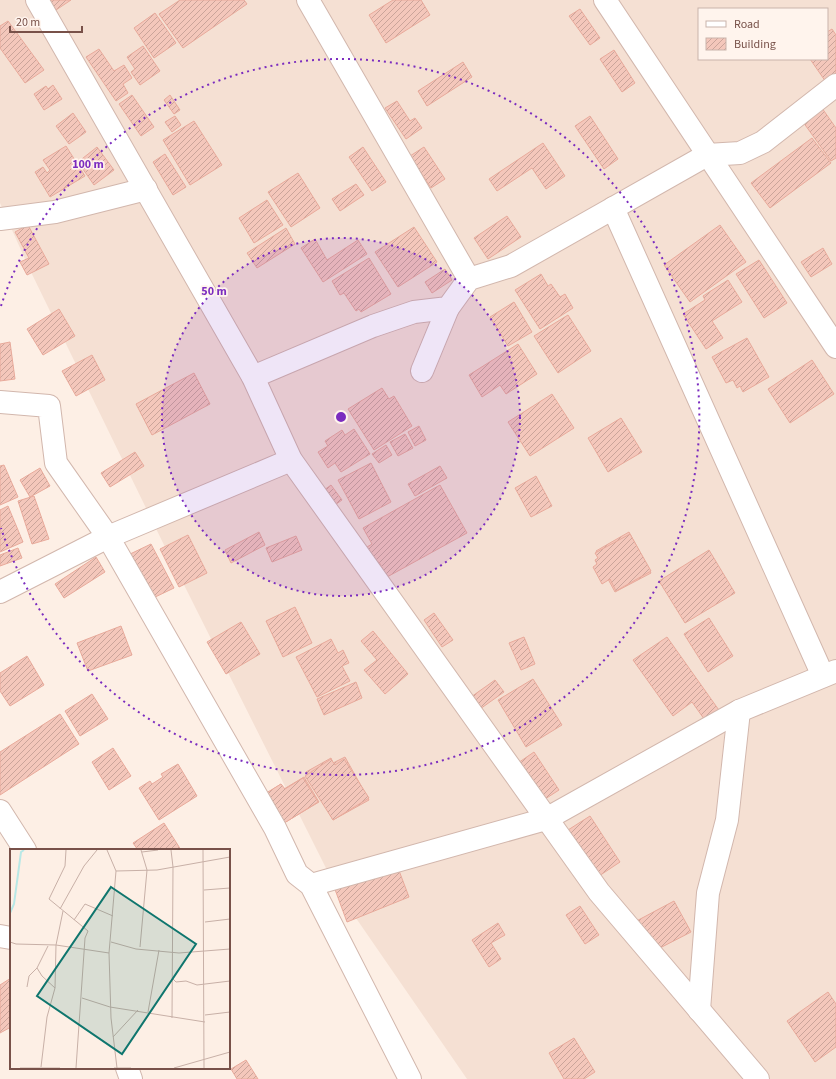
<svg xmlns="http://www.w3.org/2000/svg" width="836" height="1079" viewBox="0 0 836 1079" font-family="'Source Sans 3',sans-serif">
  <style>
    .residential { fill: #f5e0d3; fill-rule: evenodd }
    .building { fill: url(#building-hatch); stroke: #e8aa9b }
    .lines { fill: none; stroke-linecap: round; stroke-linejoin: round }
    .minor-casing { stroke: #d2b7ad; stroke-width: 24 }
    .minor { stroke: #fff; stroke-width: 22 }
    .ring { fill: none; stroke: #7b2cbf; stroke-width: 2; stroke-dasharray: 2 4 }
    .inset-river { fill: none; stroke: #b8e8e6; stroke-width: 2 }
    .inset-road { fill: none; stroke: #c8b0a7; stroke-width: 1 }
    .view { fill: #0f766e; fill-opacity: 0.15; stroke: #0f766e; stroke-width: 2 }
    .inset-edge { fill: none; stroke: #785149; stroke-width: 2 }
    .centre { fill: #7b2cbf; stroke: #fff4ed; stroke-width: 2 }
    .ring-label { font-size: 12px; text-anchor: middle; font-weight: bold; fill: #7b2cbf; stroke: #fff4ed; stroke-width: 3.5; stroke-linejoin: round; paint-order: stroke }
  </style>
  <defs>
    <pattern id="building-hatch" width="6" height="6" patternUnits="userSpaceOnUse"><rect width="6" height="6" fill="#f4c7bb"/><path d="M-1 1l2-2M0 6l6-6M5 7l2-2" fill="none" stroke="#caa49a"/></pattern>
  </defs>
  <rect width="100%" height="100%" fill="#fdefe5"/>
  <!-- residential -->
  <path class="residential" d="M0,0H836V1079H467L338,892L165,547L29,268L0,203ZM699,9H827V59H699Z"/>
  <!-- building -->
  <g class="building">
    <path d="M49,0H71L56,10Z"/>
    <path d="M180,0H244L247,4L183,48L159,14Z"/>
    <path d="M393,0H421L430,15L386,43L369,15Z"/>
    <path d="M580,9L600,38L590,45L569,16Z"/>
    <path d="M155,13L176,43L154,58L134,28Z"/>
    <path d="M8,21L44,70L25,83L0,48V26Z"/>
    <path d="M832,29L836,35V80L828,85L810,59H827V32Z"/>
    <path d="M143,46L160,71L140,85L131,72L135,69L127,57Z"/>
    <path d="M99,49L114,71L124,65L132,78L123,84L128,93L116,101L86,57Z"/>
    <path d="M614,50L635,83L622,92L600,59Z"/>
    <path d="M463,62L472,77L427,106L418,91Z"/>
    <path d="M53,85L62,99L44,110L34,94L46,86L48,89Z"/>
    <path d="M132,95L154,127L141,136L119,104Z"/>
    <path d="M170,95L180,110L174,114L164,100Z"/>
    <path d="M397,101L410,121L415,118L422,128L406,139L385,108Z"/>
    <path d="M817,101L836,128V158L831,161L798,115Z"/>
    <path d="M73,113L86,132L69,144L56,126Z"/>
    <path d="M175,116L181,125L172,132L165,122Z"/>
    <path d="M590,116L618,159L604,169L575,126Z"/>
    <path d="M194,121L222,165L190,185L163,140Z"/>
    <path d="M812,138L831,163L770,208L751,183Z"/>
    <path d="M543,143L565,176L546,189L532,168L497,191L489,179Z"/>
    <path d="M66,146L85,176L50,197L35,172L43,167L47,173L50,170L43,160Z"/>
    <path d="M97,147L114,170L94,185L78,162Z"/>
    <path d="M363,147L386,182L372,191L349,157Z"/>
    <path d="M424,147L445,179L431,188L410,156Z"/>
    <path d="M165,154L186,187L173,195L153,162Z"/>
    <path d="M298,173L320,208L291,227L268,192Z"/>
    <path d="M356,184L364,195L340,211L332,199Z"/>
    <path d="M267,200L283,225L254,243L239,218Z"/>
    <path d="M507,216L521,237L488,259L474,238Z"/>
    <path d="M28,225L49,264L27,275L20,262L29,258L15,232Z"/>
    <path d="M720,225L746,262L690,302L664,265Z"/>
    <path d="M414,227L437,262L398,287L375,252Z"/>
    <path d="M286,228L295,244L257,268L247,253Z"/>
    <path d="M315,239L327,260L358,240L367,254L323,282L301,248Z"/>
    <path d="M823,248L832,264L811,277L801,262Z"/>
    <path d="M369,258L391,294L361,312L359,309L356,311L344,293L340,295L332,281Z"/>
    <path d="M759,260L787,303L764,318L736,274Z"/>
    <path d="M445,269L452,280L432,293L425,282Z"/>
    <path d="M541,274L548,286L551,284L560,297L565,294L573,308L540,329L515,290Z"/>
    <path d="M728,280L742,302L712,321L723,338L706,349L683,314L705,300L703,296Z"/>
    <path d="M514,302L532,332L508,346L490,317Z"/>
    <path d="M59,309L75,336L43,355L27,329Z"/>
    <path d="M568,315L591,351L558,373L534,336Z"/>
    <path d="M747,338L769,377L743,392L740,386L737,388L733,380L726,383L712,357Z"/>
    <path d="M10,342L15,379L0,381V344Z"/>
    <path d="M518,344L537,374L506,394L500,385L482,397L469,375Z"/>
    <path d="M92,355L105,380L76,396L62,371Z"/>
    <path d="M812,360L834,394L790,423L768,389Z"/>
    <path d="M194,373L210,404L152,435L136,404Z"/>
    <path d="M382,388L389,399L394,396L412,426L374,450L348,409Z"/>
    <path d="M552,394L574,428L530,456L508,422Z"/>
    <path d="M621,418L642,452L608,472L588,438Z"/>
    <path d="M419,426L426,440L415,446L408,432Z"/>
    <path d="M354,429L370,454L341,472L335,463L328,468L318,452L328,446L325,441L342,430L345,435Z"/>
    <path d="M405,434L413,448L398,456L390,442Z"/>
    <path d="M386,445L392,455L379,463L372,454Z"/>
    <path d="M135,452L144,466L110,487L101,473Z"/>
    <path d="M371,463L391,502L359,519L338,480Z"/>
    <path d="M4,465L18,497L0,505V466Z"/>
    <path d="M440,466L447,478L415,496L408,484Z"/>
    <path d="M40,468L50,486L30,497L20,480Z"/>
    <path d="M536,476L552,506L531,517L515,488Z"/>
    <path d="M331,485L342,500L332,507L320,493Z"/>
    <path d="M440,485L467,533L387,577L379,562L371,566L362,550L372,544L363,528Z"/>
    <path d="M34,496L49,539L32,544L18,501Z"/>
    <path d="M8,506L23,542L0,552V510Z"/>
    <path d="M259,532L265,545L231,563L225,550Z"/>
    <path d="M629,532L651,573L615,592L608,579L602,582L594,568L598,565L596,561L600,558L596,551Z"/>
    <path d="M630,534L651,571L616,591L610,579L602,584L593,567L597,564L595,560L598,558L595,553Z"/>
    <path d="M188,535L207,573L179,587L160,549Z"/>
    <path d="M296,536L302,550L272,562L266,548Z"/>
    <path d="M151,544L174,588L151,599L128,555Z"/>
    <path d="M18,548L22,558L0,566V555Z"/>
    <path d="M709,550L735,593L685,623L659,581Z"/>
    <path d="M96,557L105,572L64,598L55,584Z"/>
    <path d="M295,607L312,643L283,657L266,621Z"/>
    <path d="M434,613L453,640L442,647L424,620Z"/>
    <path d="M709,618L733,656L708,672L684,634Z"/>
    <path d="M241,622L260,654L226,674L207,642Z"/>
    <path d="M121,626L132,655L88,671L77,643Z"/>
    <path d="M373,631L408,674L385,694L364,670L377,660L361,641Z"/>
    <path d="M524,637L535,664L521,670L509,643Z"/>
    <path d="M667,637L721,713L707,723L692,702L673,716L633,660Z"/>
    <path d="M331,639L338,653L343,650L349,663L342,666L350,681L317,697L296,657Z"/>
    <path d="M27,656L44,685L10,706L0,691V673Z"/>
    <path d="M533,679L562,725L526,747L498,700Z"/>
    <path d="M495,680L504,692L480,709L471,697Z"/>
    <path d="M356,682L362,698L324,715L317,699Z"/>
    <path d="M92,694L108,719L80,736L65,711Z"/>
    <path d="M60,714L79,744L0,795V752Z"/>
    <path d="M113,748L131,776L109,790L92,762Z"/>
    <path d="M534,752L559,790L542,801L518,763Z"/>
    <path d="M345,757L369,800L333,820L306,772L331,758L333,763Z"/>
    <path d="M331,759L335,765L344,759L369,798L333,820L305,776Z"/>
    <path d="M178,764L197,796L159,820L139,788L150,781L152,784L163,777L161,774Z"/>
    <path d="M304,777L319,802L279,826L261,797L281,784L284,789Z"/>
    <path d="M303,778L318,802L281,825L263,795L281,784L285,789Z"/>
    <path d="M590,816L620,862L599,876L568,830Z"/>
    <path d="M164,823L181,850H138L133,843Z"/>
    <path d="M395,860L409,897L347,922L333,884Z"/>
    <path d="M674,901L691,932L656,950L629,925Z"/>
    <path d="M580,906L599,935L585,944L566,915Z"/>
    <path d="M498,923L505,935L491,943L501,959L489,967L472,940Z"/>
    <path d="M11,978V1027L0,1033V985Z"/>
    <path d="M828,992L836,1004V1047L815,1062L787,1021Z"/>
    <path d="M574,1038L595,1072L584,1079H564L549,1053Z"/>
    <path d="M246,1060L258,1079H237L231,1069Z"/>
  </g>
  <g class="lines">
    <defs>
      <g id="minor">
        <path d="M37,0L253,377L291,460L599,892L758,1079"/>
        <path d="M308,0L469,279"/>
        <path d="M605,0L836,347"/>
        <path d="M613,208L823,676"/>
        <path d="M0,219L55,212L146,189"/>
        <path d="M422,371L448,308"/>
        <path d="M253,377L373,326L414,312L448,308L469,279L511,266L707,155L740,153L763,142L836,85"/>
        <path d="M0,402L49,406L56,463L108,537L275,828L297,874L311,885L410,1079"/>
        <path d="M0,592L108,537L291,460"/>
        <path d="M0,811L25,850"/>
        <path d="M311,885L546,819L739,711L836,671"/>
        <path d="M0,936L11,938"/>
        <path d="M699,1010L708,893L727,820L739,711"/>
        <path d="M127,1068L131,1079"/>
      </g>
    </defs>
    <!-- minor casing -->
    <use href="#minor" class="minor-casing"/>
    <!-- minor -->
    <use href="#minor" class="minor"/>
  </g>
  <!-- distance rings -->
  <circle cx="341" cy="417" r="179" fill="#7b2cbf" fill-opacity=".12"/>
  <g class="ring">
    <circle cx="341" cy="417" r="179"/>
    <path d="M1 306A358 358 0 1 1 1 528"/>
  </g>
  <!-- overview -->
  <g transform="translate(10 849)">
    <rect width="220" height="220" fill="#fdefe5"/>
    <path class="inset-river" d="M0,64L4,55L11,3L14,1"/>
    <path class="inset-road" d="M56,1L55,17L39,50L78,82L75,89L66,219M97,1L106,22L99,104L101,169L107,219M161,1L163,18L162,169M193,1L194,219M132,3L148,1M106,22L147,21L220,8M194,41L220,39M50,60L74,17L87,1M64,71L75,55L103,67M195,73L220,70M0,93L6,95L46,96L99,104M101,93L126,100L169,104L220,100M38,97L27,119L32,127L45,139M130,98L137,21L131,1M162,129L166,133L176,132L187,136L220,132M17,138L19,127L27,119M72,149L100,158L195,173M138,163L149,101M195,166L220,163M103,188L128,161M31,218L37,168L45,139L46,96L53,62M10,219H50M104,219H121M164,219L220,203"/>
    <path class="view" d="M101,38L186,95L112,205L27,147Z"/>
    <rect width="220" height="220" class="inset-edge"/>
  </g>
  <circle cx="341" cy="417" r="6" class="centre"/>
  <g class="ring-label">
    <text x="88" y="168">100 m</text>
    <text x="214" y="295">50 m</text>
  </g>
  <!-- legend -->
  <rect x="698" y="8" width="130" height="52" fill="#fff4ed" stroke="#c9b3ab"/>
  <rect x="706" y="21" width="20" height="6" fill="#ffffff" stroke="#c9b3ab"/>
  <text x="734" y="28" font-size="12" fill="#785149">Road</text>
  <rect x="706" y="38" width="20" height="12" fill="url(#building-hatch)" stroke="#c9b3ab"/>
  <text x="734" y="48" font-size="12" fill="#785149">Building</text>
  <!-- scale -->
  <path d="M10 26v6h72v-6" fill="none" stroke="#785149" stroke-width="2"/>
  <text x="16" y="26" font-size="12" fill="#785149" stroke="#fff4ed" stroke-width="3" paint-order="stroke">20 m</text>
</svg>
